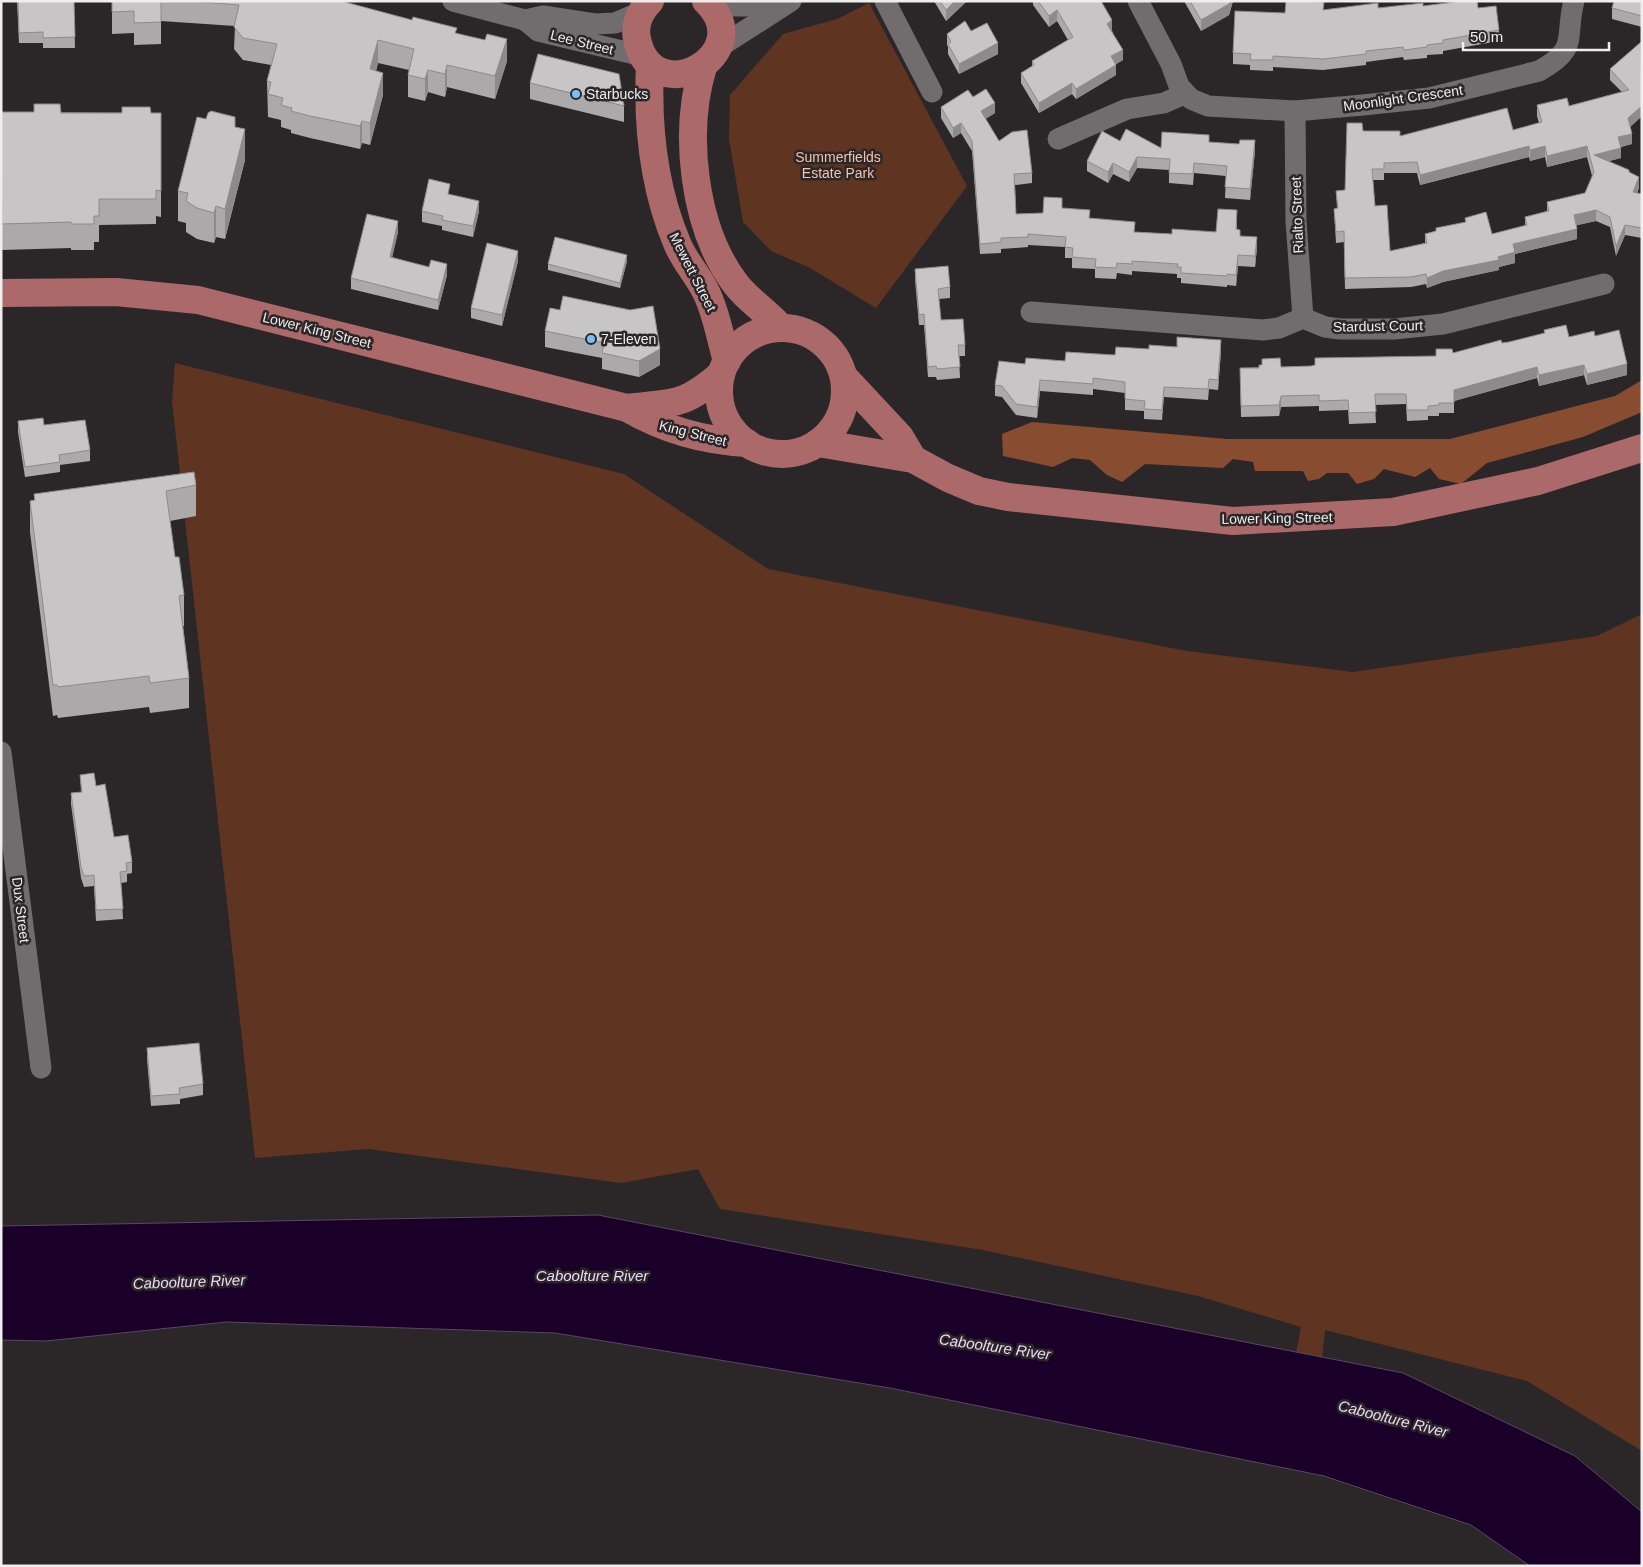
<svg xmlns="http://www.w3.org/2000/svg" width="1643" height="1567" viewBox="0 0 1643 1567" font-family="Helvetica,sans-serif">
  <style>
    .green { fill: #5f3420 }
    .forest { fill: #884d31 }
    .water { fill: #1a0028; stroke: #5a4763 }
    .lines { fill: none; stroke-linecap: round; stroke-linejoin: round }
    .minor { stroke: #716d6e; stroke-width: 21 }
    .major { stroke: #ac6969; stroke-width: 28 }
    .wall { fill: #aca9ab; fill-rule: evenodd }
    .shaded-wall { fill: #8c8a8b }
    .building { fill: #c8c5c7; stroke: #8c8a8b; fill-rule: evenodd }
    .poi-dot { fill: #77bff7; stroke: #2b2728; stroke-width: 2 }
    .labels { text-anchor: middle; stroke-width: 5; stroke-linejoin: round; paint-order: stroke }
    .street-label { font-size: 14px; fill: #efeded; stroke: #2b2728 }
    .poi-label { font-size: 14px; fill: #efeded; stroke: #2b2728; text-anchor: start }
    .park-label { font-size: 14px; fill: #f8c1a8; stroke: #2b2728 }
    .water-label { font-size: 15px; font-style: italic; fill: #ebd8f8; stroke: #2b2728 }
  </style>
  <rect width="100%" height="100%" fill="#2b2728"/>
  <!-- green -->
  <g class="green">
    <path d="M869,3L967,186L876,308L810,268L771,251L743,222L729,139L730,95L783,34L837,19Z"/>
    <path d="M175,363L624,474L768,569L1187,651L1353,672L1597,636L1642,614V1451L1527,1381L1325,1330L1322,1358L1296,1353L1301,1327L1198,1296L983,1250L720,1209L698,1169L621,1183L368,1149L255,1158L172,401Z"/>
  </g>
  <!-- forest -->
  <path class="forest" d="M1642,380V412L1583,437L1487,463L1461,484L1439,479L1430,468L1415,477L1384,469L1374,479L1357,484L1348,473H1327L1319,479L1308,481L1303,471H1255L1253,462L1233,459L1223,468L1145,464L1122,482L1107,475L1090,460L1072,458L1053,467L1003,456L1002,434L1032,422L1227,439H1450L1615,396Z"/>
  <!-- water -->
  <path class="water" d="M598,1215L1403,1373L1575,1456L1642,1512V1566H1530L1471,1525L1324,1476L890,1388L555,1333L226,1322L46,1341L1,1340V1226Z"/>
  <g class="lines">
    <!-- minor -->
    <g class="minor">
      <path d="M453,1L525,20L543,16L595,24L615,23L641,12"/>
      <path d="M885,1L932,92"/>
      <path d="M1138,1L1171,64L1179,86L1191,99L1208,106L1295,111L1363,105L1429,98L1539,71C1580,48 1564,40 1574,1"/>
      <path d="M711,6H750L789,2"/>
      <path d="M525,20L538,31L643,56"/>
      <path d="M718,48L791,1"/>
      <path d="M1295,111L1296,221L1303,318"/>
      <path d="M1058,139L1127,109L1164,103L1184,94"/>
      <path d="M1031,312L1263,330L1279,328L1303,318L1325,327L1340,329H1394L1443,324L1604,284"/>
      <path d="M1,752L41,1068"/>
    </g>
    <!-- major -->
    <g class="major">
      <path d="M650,1C640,11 634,25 637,39C652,114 761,54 706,1"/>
      <path d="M650,65C647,126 653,186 677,243C684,261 698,275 706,292C717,314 720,338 727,361"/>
      <path d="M703,67C683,132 693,227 735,283C748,301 767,311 781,328"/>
      <path d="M1,293L116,292L198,300L627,408C663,429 705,441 747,443"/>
      <circle cx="782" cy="391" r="63"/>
      <path d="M844,377L900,437L913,459"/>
      <path d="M627,408C674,402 683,407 721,374"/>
      <path d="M818,443L913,459L948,478L979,491L1008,497L1233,521L1393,512L1538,481L1642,448"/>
    </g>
  </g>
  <!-- wall -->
  <g class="wall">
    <path d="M17,1H74L75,48H43V43H19Z"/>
    <path d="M112,1H341L457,33L507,61L495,99L447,87L445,97L428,92L425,101L408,97V75L409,70L378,63L376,71L383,95L370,145L362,143L360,149L310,138L291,133V130L281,127V120L268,117L267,81L271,65L243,60L234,49L235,26L161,21V44L134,45V33L112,34Z"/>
    <path d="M934,1H967L946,21Z"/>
    <path d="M1033,1H1101L1123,60L1116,64V75L1076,99L1072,94L1039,113L1021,83V73L1032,66V61L1068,40L1057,21L1049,27L1033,5Z"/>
    <path d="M1184,1H1233L1229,15L1201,31Z"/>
    <path d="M1453,1H1477L1478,8L1499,30V41L1443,51V54L1427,55V58L1404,60L1403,57L1366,62V65L1323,70L1273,67V71L1250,70V65L1233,64V53L1285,13L1324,10L1423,6L1453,2Z"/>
    <path d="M1642,1V27L1612,19V8Z"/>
    <path d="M971,31L998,54L959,74L948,54V47L947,45V34Z"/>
    <path d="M1642,42V116L1630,127L1632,144L1621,147V158L1609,161L1629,173L1639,188L1637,193L1642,194V238L1625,235L1616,256L1610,227L1596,221L1577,225V239L1515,254V263L1499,267V270L1443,282L1427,288L1426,284L1411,287L1345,289L1344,242L1336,243L1334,209L1337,208L1336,191L1345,190L1363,131L1400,136L1513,130L1539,123L1537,116V105L1569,106L1622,92L1610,80V69ZM1529,157L1530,161L1545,157L1547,167L1587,157L1592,176L1585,193L1547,202V211L1525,217V226L1492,234L1465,218V223L1436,228V231L1425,234V243L1390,251L1375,206L1373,180H1384V173H1417L1420,185Z"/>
    <path d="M530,83L624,106V122L530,99Z"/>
    <path d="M973,97L995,113L985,119L999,141L1032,173V183L1015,185L1016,214L1043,213L1062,208L1090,218L1135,232L1172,234L1216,232L1237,221V229L1240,236L1257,248L1255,267L1238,266L1236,286L1227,285V287L1181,283V278H1177V274L1132,271V275L1117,273L1116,279L1095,278V269L1072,268V258H1065V247L1028,245V247L1001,249V253L980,254L972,151L961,133L953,138L941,118V107Z"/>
    <path d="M1,112L161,113V217L156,216V224L99,225V242H94V250H71V248L2,250Z"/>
    <path d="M235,127L245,160L225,239L216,237L214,243L197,239L186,232V223L178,221V191Z"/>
    <path d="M1120,141L1161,148L1209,142L1255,151L1250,200L1225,198L1226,176L1194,173L1193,185L1169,183V170L1137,168L1129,182L1113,174L1108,183L1087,171V161Z"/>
    <path d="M450,195L479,211L473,237L442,230V226L422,222V211Z"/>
    <path d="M398,232L392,257L447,275L438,310L351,289V278Z"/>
    <path d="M518,261L502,326L471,318V308Z"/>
    <path d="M627,261L620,288L548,270V264Z"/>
    <path d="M915,269L950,287V298L939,299L941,320L965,345V356H959L960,378L937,380L936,377H928L924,325H919L915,280Z"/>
    <path d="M1544,330L1569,337L1595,336L1627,375L1587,385L1584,375L1539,386L1537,378L1454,401V413H1439V416H1428V420L1407,421L1406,404L1375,405L1376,423L1349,424L1348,410L1319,411V406L1281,407L1279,416L1241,417L1240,368L1311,366L1436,356V349L1453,353L1502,343L1509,342L1544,333Z"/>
    <path d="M545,331L660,349V365L639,377L602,369V358L545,347Z"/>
    <path d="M1149,349L1221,351L1218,390L1209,389L1208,400L1164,397L1162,420L1144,419V411L1125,410V393L1093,389V395L1040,391L1037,418L1016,415L1002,397L995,396V385L1025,364L1065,361L1115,355Z"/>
    <path d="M18,421L44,425L90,450V461L60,465V472L25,477L18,432Z"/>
    <path d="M196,485V516L170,521L175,557L184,595V626H183L189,678V708L150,713L149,707L58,718L57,715L53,716L30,532V501L34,500V494Z"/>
    <path d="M80,775L96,786L114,837L132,862V873L127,874V882L121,883L123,919L96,921L94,886L84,887L81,878L71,804V793L81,792Z"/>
    <path d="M147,1048L203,1084V1095L180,1099V1104L151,1106L147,1059Z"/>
  </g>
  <!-- shaded-wall -->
  <g class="shaded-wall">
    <path d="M955,1H967L946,21V10Z"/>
    <path d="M1230,1H1233L1229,15L1201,31V20Z"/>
    <path d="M1057,10V21L1049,27V16Z"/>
    <path d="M1112,20V31L1107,34V24Z"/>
    <path d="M507,39V61L495,99V76Z"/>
    <path d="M378,40V63L370,92V69Z"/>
    <path d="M998,43V54L959,74V64Z"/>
    <path d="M1123,50V60L1111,67V56Z"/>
    <path d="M447,65V87L445,97V74Z"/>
    <path d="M1116,65V75L1076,99V89Z"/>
    <path d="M428,70V92L425,101V79Z"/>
    <path d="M383,73V95L370,145V123Z"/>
    <path d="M1072,83V94L1039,113V103Z"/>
    <path d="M995,103V113L981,122V111Z"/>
    <path d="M1642,106V116L1628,129V118Z"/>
    <path d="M362,121V143L360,149V126Z"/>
    <path d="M961,123V133L953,138V128Z"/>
    <path d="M245,129V160L225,239V209Z"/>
    <path d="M1632,134V144L1618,147V137Z"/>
    <path d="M1255,140V151L1250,200V189Z"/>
    <path d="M1529,146V157L1420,185V175Z"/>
    <path d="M1545,146V157L1530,161V150Z"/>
    <path d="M1587,146V157L1547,167V156Z"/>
    <path d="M1621,148V158L1594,165V155Z"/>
    <path d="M1137,157V168L1129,182V172Z"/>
    <path d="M1113,163V174L1108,183V172Z"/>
    <path d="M1639,177V188L1633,203V192Z"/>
    <path d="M479,201V211L473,237V226Z"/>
    <path d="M216,206V237L214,243V213Z"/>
    <path d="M1596,210V221L1574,226V215Z"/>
    <path d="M398,221V232L390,267V257Z"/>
    <path d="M1625,225V235L1616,256V246Z"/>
    <path d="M1577,229V239L1515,254V263L1499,267V270L1443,282L1427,288V278L1443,271L1498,257L1513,244Z"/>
    <path d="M1257,237V248L1255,267V256Z"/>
    <path d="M518,251V261L502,326V315Z"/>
    <path d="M627,255V261L620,288V283Z"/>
    <path d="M1238,255V266L1236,286V275Z"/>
    <path d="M447,264V275L438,310V300Z"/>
    <path d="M1221,340V351L1218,390V380Z"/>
    <path d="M660,349V365L639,377V361Z"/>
    <path d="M1627,364V375L1587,385V374Z"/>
    <path d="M1584,365V375L1539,386V375Z"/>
    <path d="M1537,367V378L1454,401V390Z"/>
    <path d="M1040,380V391L1037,418V407Z"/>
    <path d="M1281,396V407L1279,416V405Z"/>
  </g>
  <!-- building -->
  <g class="building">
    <path d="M18,1H74L75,37L43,38V32L19,33Z"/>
    <path d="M112,1H161V22L134,23V11L112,12Z"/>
    <path d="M190,1H341L412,20L413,17L457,28L455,33L485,40L487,34L507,39L495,76L447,65L445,74L428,70L425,79L408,75L414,49L378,40L370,69L383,73L370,123L362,121L360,126L310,116L291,111L292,108L281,105L283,98L268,94L271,82L267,81L277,44L243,38L234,27L239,5Z"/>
    <path d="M940,1H955L946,10Z"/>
    <path d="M1038,1H1101L1112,20L1107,24L1123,50L1111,56L1116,65L1076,89L1072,83L1039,103L1021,73L1034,65L1032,61L1073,37L1057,10L1049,16Z"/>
    <path d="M1190,1H1230L1229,4L1201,20Z"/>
    <path d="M1286,1L1324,2L1323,10L1378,3V8L1423,3V6L1455,2V1H1477L1478,8L1496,6L1499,30L1443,40V43L1427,45V47L1404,50L1403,47L1366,51V54L1323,59L1273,56V60H1250L1251,54L1233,53L1235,11L1285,13Z"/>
    <path d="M1614,1H1642V16L1612,8Z"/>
    <path d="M965,21L971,31L987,23L998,43L959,64L948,44L951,42L947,34Z"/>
    <path d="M1641,42L1642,106L1628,118L1632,134L1618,137L1621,148L1594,155L1629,170V172L1639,177L1633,192L1642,194V228L1625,225L1616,246L1610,217L1596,210L1574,215L1577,229L1513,244L1515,252L1498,257L1499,260L1443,271L1427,278L1426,274L1411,277L1345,278L1344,231L1336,232L1334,209L1338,208L1336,191L1345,190L1347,123H1362L1363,131H1400V136L1507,108L1513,130L1542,122L1537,105L1567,98L1569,106L1629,90L1610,69ZM1529,146L1530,150L1545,146L1547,156L1587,146L1594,172L1585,193L1547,202L1549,211L1525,217L1527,225L1492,234L1486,212L1465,218L1466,222L1436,228V231L1425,234L1427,243L1390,251L1387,205L1375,206L1372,169H1384V163L1417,162L1420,175Z"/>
    <path d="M538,54L619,74L624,106L530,83Z"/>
    <path d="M986,89L995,103L981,111L999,141L1012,132L1027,130L1032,173L1014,174L1016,214L1043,213L1044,197L1062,198V208L1090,210L1089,218L1135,222L1134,232L1172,234V229L1216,232L1218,209L1237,210L1236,229L1240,230V236L1257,237L1255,256L1238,255L1236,275L1227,274V276L1181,273V267H1177L1178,264L1132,261V264L1117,263L1116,268L1095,267L1096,259L1072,257L1073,248L1065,247L1066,237L1028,234V237L1001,238V242L980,244L972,141L961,123L953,128L941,107L968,90L973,97Z"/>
    <path d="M34,104H60L61,113H122V107H150L151,113H161V191L156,190V199H99V216H94V224H71V222L2,224L1,112H34Z"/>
    <path d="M211,111L235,117V127L245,129L225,209L216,206L214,213L197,208L186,201L188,193L178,191L197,117L206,119L208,113Z"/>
    <path d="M1126,129L1161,148L1162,132L1209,135V142L1239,144L1240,140H1255L1250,189L1225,187L1227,166L1194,163L1193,174L1169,173L1170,159L1137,157L1129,172L1113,163L1108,172L1087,161L1102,131L1120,141Z"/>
    <path d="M429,179L450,184L448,194L479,201L473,226L442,220L443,216L422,211Z"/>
    <path d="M367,214L398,221L390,257L429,267L431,260L447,264L438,300L351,278Z"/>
    <path d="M555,237L627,255L620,283L548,264Z"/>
    <path d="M487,243L518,251L502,315L471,308Z"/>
    <path d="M948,266L950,287L938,289L941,320L963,319L965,345H958L960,367L937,369L936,366L928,367L924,314L919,315L915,269Z"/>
    <path d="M563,296L630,310L653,306L660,349L639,361L602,353L604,343L545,331L550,308L560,310Z"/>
    <path d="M1566,325L1569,337L1594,331L1595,336L1619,330L1627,364L1587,374L1584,365L1539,375L1537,367L1454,390V403H1439V405L1428,406V410H1407L1406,394H1375L1376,412L1349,413L1348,400L1319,401V395L1281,396L1279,405L1241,406L1240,368H1259V365H1262V359L1280,358L1281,367L1311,366L1315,365V358L1436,356V349H1452L1453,353L1501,340L1502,343L1509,342L1545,333L1544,330Z"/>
    <path d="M1177,337L1221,340L1218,380L1209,379L1208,389L1164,387L1162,410L1144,409L1145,401L1125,399V382L1093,378V384L1040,380L1037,407L1016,404L1002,386L995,385L999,361L1025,364L1026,358L1065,361L1066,352L1115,355L1116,347L1149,349V345L1177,347Z"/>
    <path d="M43,418L44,425L85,420L90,450L59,455L60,462L25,467L18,421Z"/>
    <path d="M194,472L196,485L166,491L175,557H179L184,595L179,596L189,678L150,683L149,676L58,687L57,685H53L30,501L35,500L34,494Z"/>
    <path d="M94,773L96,786L105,784L114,837L128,835L132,862L126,863L127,871L120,872L123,909L96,910L94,875L84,876L81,867L71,793L82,792L80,775Z"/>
    <path d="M199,1043L203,1084L179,1088L180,1094L151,1096L147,1048Z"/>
  </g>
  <!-- markers -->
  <g class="poi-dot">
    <circle cx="576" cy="94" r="5"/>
    <circle cx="591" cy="339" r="5"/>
  </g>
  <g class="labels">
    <!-- street labels -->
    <g class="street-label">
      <text transform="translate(582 42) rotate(14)" y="5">Lee Street</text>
      <text transform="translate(1403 98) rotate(-8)" y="5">Moonlight Crescent</text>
      <text transform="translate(1297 215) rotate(-92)" y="5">Rialto Street</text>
      <text transform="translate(693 272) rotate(63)" y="5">Mewett Street</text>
      <text transform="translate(1378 326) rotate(-1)" y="5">Stardust Court</text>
      <text transform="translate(317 330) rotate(14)" y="5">Lower King Street</text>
      <text transform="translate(693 433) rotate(14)" y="5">King Street</text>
      <text transform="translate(1277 518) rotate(-1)" y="5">Lower King Street</text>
      <text transform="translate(21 910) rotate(83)" y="5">Dux Street</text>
    </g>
    <!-- poi labels -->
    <g class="poi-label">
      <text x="586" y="99">Starbucks</text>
      <text x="601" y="344">7-Eleven</text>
    </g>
    <!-- park labels -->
    <g class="park-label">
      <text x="838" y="162">Summerfields<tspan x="838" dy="16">Estate Park</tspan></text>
    </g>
    <!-- water labels -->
    <g class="water-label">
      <text x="592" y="1281">Caboolture River</text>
      <text transform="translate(189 1282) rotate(-2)" y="5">Caboolture River</text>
      <text transform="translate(995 1347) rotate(8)" y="5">Caboolture River</text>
      <text transform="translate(1393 1419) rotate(14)" y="5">Caboolture River</text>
    </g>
  </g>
  <!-- border -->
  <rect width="1643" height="1567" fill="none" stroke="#efeded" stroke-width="5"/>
  <!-- scale -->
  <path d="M1463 42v8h146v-8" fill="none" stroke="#efeded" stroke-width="2.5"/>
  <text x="1470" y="42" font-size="15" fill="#efeded" stroke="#2b2728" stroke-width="4" paint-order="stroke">50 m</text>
</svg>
